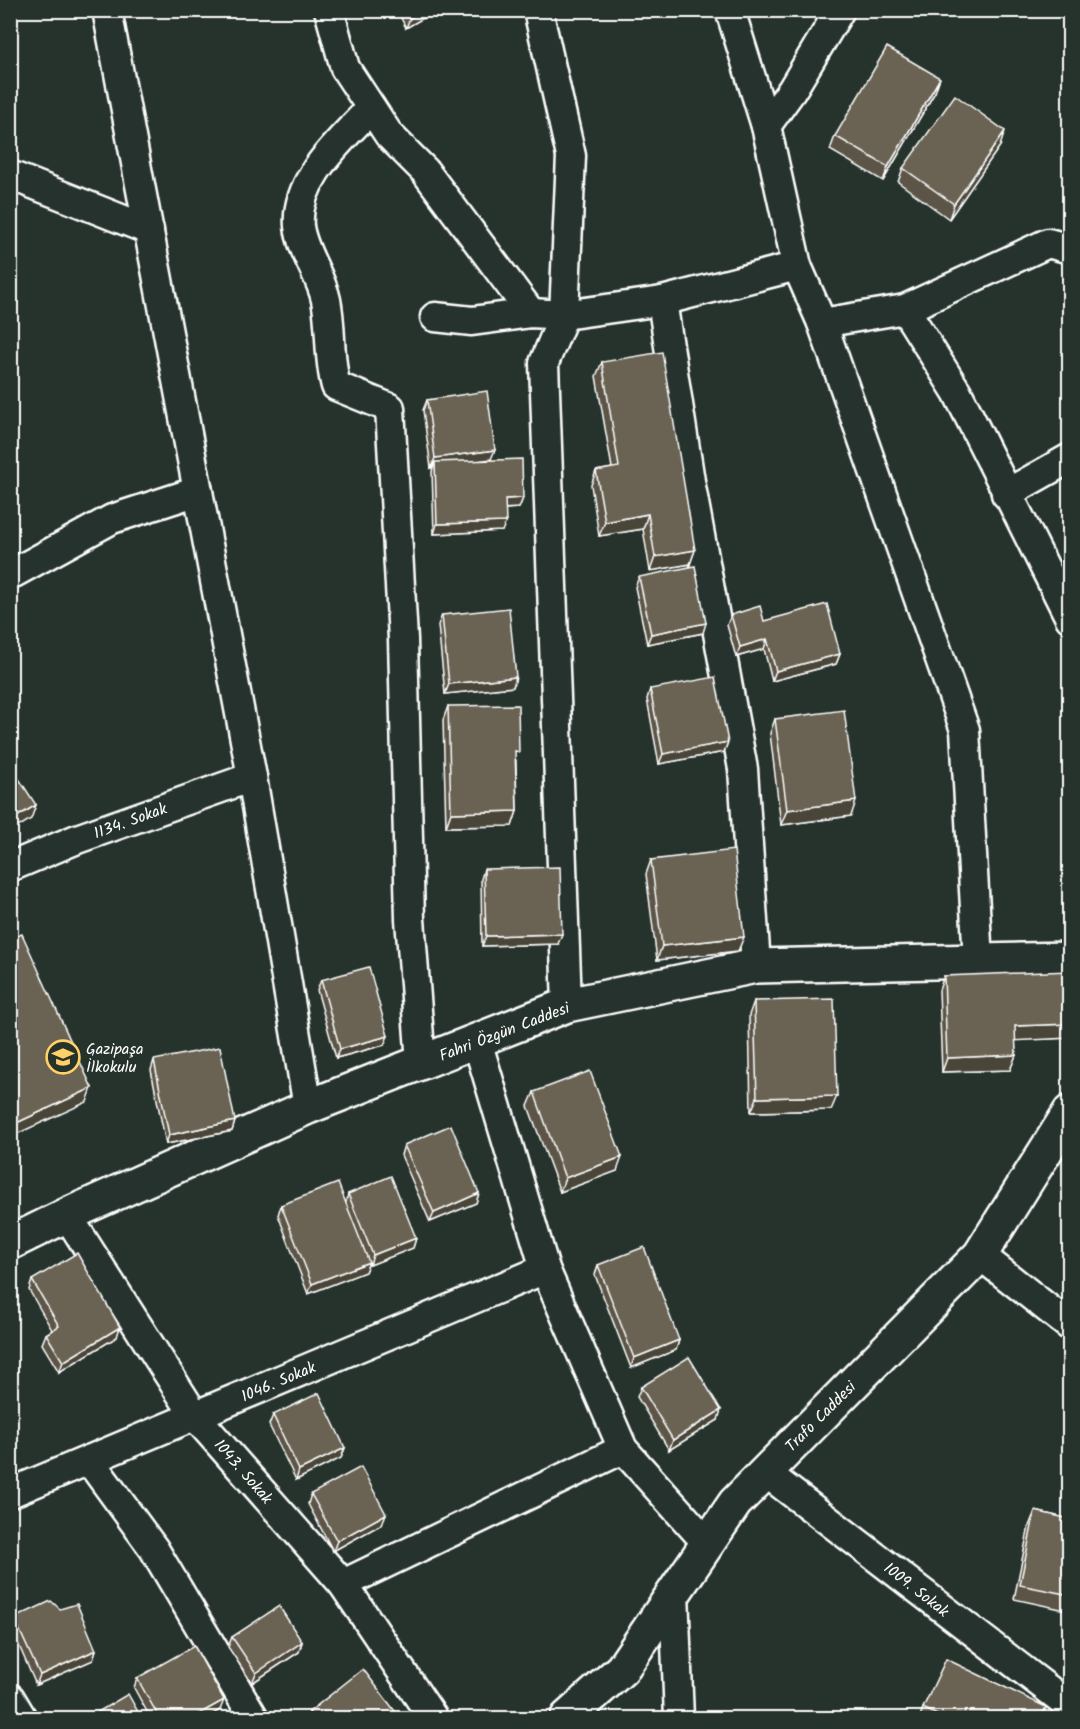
<svg xmlns="http://www.w3.org/2000/svg" width="1080" height="1729" viewBox="0 0 1080 1729" font-family="Kalam,sans-serif">
  <style>
    .lines { fill: none; stroke-linecap: round; stroke-linejoin: round }
    .street-casing { stroke: #fff; stroke-width: 33 }
    .secondary-casing { stroke: #fff; stroke-width: 38 }
    .street { stroke: #26332d; stroke-width: 28 }
    .secondary { stroke: #26332d; stroke-width: 33 }
    .wall { fill: #5b5547; stroke: #fff; stroke-width: 1.5 }
    .shaded-wall { fill: #4a4539; stroke: #fff; stroke-width: 1.5 }
    .building { fill: #6a6352; stroke: #fff; stroke-width: 1.5 }
    .labels { text-anchor: middle; stroke-width: 5; stroke-linejoin: round; paint-order: stroke }
    .street-label { font-size: 16px; fill: #fff; stroke: #26332d }
    .poi-label { font-size: 16px; fill: #fff; stroke: #26332d; text-anchor: start }
  </style>
  <rect width="100%" height="100%" fill="#26332d"/>
  <filter id="ink" filterUnits="userSpaceOnUse"><feTurbulence type="fractalNoise" baseFrequency=".0167" numOctaves="2"/><feDisplacementMap in="SourceGraphic" scale="12" xChannelSelector="R" yChannelSelector="G"/><feConvolveMatrix kernelMatrix="1 2 1 2 8 2 1 2 1" color-interpolation-filters="sRGB"/></filter>
  <g filter="url(#ink)">
    <g class="lines">
      <defs>
        <g id="street">
          <path d="M107,10L252,777L308,1107"/>
          <path d="M329,10L345,68L389,135L425,171L531,313"/>
          <path d="M538,10L571,156L564,315L544,363L567,1005"/>
          <path d="M730,10L766,126L797,266L822,323L965,730L978,961"/>
          <path d="M371,108C342,140 295,178 299,226C302,252 321,275 326,300C332,329 328,358 336,386L390,408L403,639L410,919L421,1063"/>
          <path d="M766,126L792,90L840,10"/>
          <path d="M10,175L149,230"/>
          <path d="M662,301L690,481L743,769L756,966"/>
          <path d="M905,309L957,392L1070,618"/>
          <path d="M435,317L472,321L531,313L564,315L662,301L797,266"/>
          <path d="M822,323L905,309L1048,243L1070,249"/>
          <path d="M1006,494L1070,458"/>
          <path d="M10,575L112,519L198,491"/>
          <path d="M10,867L77,839L252,777"/>
          <path d="M477,1041L545,1269L623,1449L707,1543"/>
          <path d="M67,1215L195,1416L343,1584L433,1718"/>
          <path d="M980,1255L1070,1326"/>
          <path d="M89,1460L154,1549L254,1718"/>
          <path d="M765,1472L1070,1706"/>
          <path d="M10,1493L545,1269"/>
          <path d="M343,1584L623,1449"/>
          <path d="M674,1593L679,1718"/>
          <path d="M10,1698L22,1718"/>
        </g>
        <g id="secondary">
          <path d="M10,1243L67,1215L308,1107L567,1005L756,966L1070,959"/>
          <path d="M567,1718L622,1669L735,1503L980,1255L1070,1112"/>
        </g>
      </defs>
      <!-- street casing -->
      <use href="#street" class="street-casing"/>
      <!-- secondary casing -->
      <use href="#secondary" class="secondary-casing"/>
      <!-- street -->
      <use href="#street" class="street"/>
      <!-- secondary -->
      <use href="#secondary" class="secondary"/>
    </g>
    <!-- wall -->
    <g class="wall">
      <path d="M397,10H437L406,28Z"/>
      <path d="M935,92L883,181L830,150L835,136Z"/>
      <path d="M1000,146L949,219L898,182L903,168Z"/>
      <path d="M602,362L695,550L690,564L650,571L643,529L599,536L591,485L596,471L612,468L596,376Z"/>
      <path d="M427,400L491,459L483,461L523,498L519,508L505,509L502,531L434,534L432,472L433,467L431,468L423,410Z"/>
      <path d="M639,577L703,633L647,644L635,587Z"/>
      <path d="M442,615L516,677L513,687L445,694L438,625Z"/>
      <path d="M731,615L764,621L840,654L836,664L772,681L764,649L736,657L727,625Z"/>
      <path d="M650,689L728,742L724,752L659,764L647,699Z"/>
      <path d="M448,706L516,760L517,811L512,826L446,827L443,720Z"/>
      <path d="M775,719L851,816L781,825L770,733Z"/>
      <path d="M651,860L738,951L657,960L646,874Z"/>
      <path d="M484,869L558,944L482,946L481,879Z"/>
      <path d="M944,976L1070,1038L1015,1040L1016,1055L1010,1070L942,1072L939,990Z"/>
      <path d="M321,980L384,1045L336,1058L317,990Z"/>
      <path d="M754,1001L831,1110L751,1112L749,1015Z"/>
      <path d="M154,1060L235,1121L232,1131L166,1144L151,1070Z"/>
      <path d="M534,1092L617,1171L560,1192L528,1106Z"/>
      <path d="M404,1145L479,1193L476,1203L430,1222L401,1155Z"/>
      <path d="M348,1194L416,1238L413,1248L370,1265L369,1263L365,1272L308,1294L278,1215L281,1205L346,1202Z"/>
      <path d="M598,1265L679,1340L676,1350L631,1368L595,1275Z"/>
      <path d="M32,1280L117,1337L59,1372L42,1344L46,1334L52,1330L29,1290Z"/>
      <path d="M641,1387L718,1420L669,1450L637,1397Z"/>
      <path d="M273,1415L345,1448L341,1458L296,1480L269,1425Z"/>
      <path d="M1070,1456V1476L1064,1470Z"/>
      <path d="M311,1494L382,1524L333,1551L308,1504Z"/>
      <path d="M1035,1511L1070,1519V1611L1014,1599L1029,1526Z"/>
      <path d="M14,1618L93,1660L36,1685L11,1627Z"/>
      <path d="M232,1637L302,1642L299,1652L252,1683L228,1647Z"/>
      <path d="M137,1678L220,1710L204,1719H151L134,1688Z"/>
      <path d="M1046,1707L1042,1719H919L923,1708Z"/>
      <path d="M309,1712L401,1719H307Z"/>
    </g>
    <!-- shaded-wall -->
    <g class="shaded-wall">
      <path d="M423,10H437L406,28L410,18Z"/>
      <path d="M940,78L935,92L883,181L888,167Z"/>
      <path d="M1005,131L1000,146L949,219L954,204Z"/>
      <path d="M495,450L491,459L435,467V462L433,467L431,468L435,458Z"/>
      <path d="M523,498L519,508L501,509L505,499Z"/>
      <path d="M648,514L643,529L599,536L605,522Z"/>
      <path d="M506,522L502,531L434,534L437,524Z"/>
      <path d="M695,550L690,564L650,571L655,557Z"/>
      <path d="M706,623L703,633L647,644L651,634Z"/>
      <path d="M767,639L764,649L736,657L740,647Z"/>
      <path d="M840,654L836,664L772,681L776,671Z"/>
      <path d="M516,677L513,687L445,694L449,684Z"/>
      <path d="M728,742L724,752L659,764L663,754Z"/>
      <path d="M856,801L851,816L781,825L787,810Z"/>
      <path d="M36,805L31,819L10,832V821Z"/>
      <path d="M517,811L512,826L446,827L451,813Z"/>
      <path d="M562,934L558,944L482,946L486,936Z"/>
      <path d="M744,937L738,951L657,960L662,946Z"/>
      <path d="M1070,1024V1038L1010,1041L1015,1026Z"/>
      <path d="M388,1036L384,1045L336,1058L340,1049Z"/>
      <path d="M1016,1055L1010,1070L942,1072L947,1058Z"/>
      <path d="M92,1088L87,1102L10,1137V1126Z"/>
      <path d="M837,1096L831,1110L751,1112L757,1098Z"/>
      <path d="M235,1121L232,1131L166,1144L169,1135Z"/>
      <path d="M622,1157L617,1171L560,1192L565,1178Z"/>
      <path d="M479,1193L476,1203L430,1222L434,1213Z"/>
      <path d="M416,1238L413,1248L370,1265L373,1255Z"/>
      <path d="M369,1262L365,1272L308,1294L312,1284Z"/>
      <path d="M120,1327L117,1337L59,1372L63,1362Z"/>
      <path d="M679,1340L676,1350L631,1368L634,1358Z"/>
      <path d="M17,1372L13,1381L10,1383V1375Z"/>
      <path d="M721,1410L718,1420L669,1450L673,1440Z"/>
      <path d="M345,1448L341,1458L296,1480L299,1470Z"/>
      <path d="M386,1514L382,1524L333,1551L337,1541Z"/>
      <path d="M302,1642L299,1652L252,1683L256,1673Z"/>
      <path d="M96,1650L93,1660L36,1685L40,1675Z"/>
      <path d="M224,1700L220,1710L204,1719H190Z"/>
    </g>
    <!-- building -->
    <g class="building">
      <path d="M406,10H423L410,18Z"/>
      <path d="M887,47L940,78L888,167L835,136Z"/>
      <path d="M955,95L1005,131L954,204L903,168Z"/>
      <path d="M662,352L695,550L655,557L648,514L605,522L596,471L619,467L602,362Z"/>
      <path d="M487,391L495,450L435,458L427,400Z"/>
      <path d="M522,459L523,498L505,499L506,522L437,524L435,462Z"/>
      <path d="M695,566L706,623L651,634L639,577Z"/>
      <path d="M827,604L840,654L776,671L767,639L740,647L731,615L760,606L764,621Z"/>
      <path d="M509,608L516,677L449,684L442,615Z"/>
      <path d="M715,677L728,742L663,754L650,689Z"/>
      <path d="M518,705L519,752L515,751L517,811L451,813L448,706Z"/>
      <path d="M844,710L856,801L787,810L775,719Z"/>
      <path d="M10,765L36,805L10,821Z"/>
      <path d="M734,850L744,937L662,946L651,860Z"/>
      <path d="M560,867L562,934L486,936L484,869Z"/>
      <path d="M22,934L92,1088L10,1126V939Z"/>
      <path d="M369,967L388,1036L340,1049L321,980Z"/>
      <path d="M1070,971V1024L1015,1026L1016,1055L947,1058L944,976Z"/>
      <path d="M834,999L837,1096L757,1098L754,1001Z"/>
      <path d="M220,1047L235,1121L169,1135L154,1060Z"/>
      <path d="M590,1071L622,1157L565,1178L534,1092Z"/>
      <path d="M451,1125L479,1193L434,1213L404,1145Z"/>
      <path d="M391,1176L416,1238L373,1255L348,1194Z"/>
      <path d="M338,1183L369,1262L312,1284L281,1205Z"/>
      <path d="M644,1247L679,1340L634,1358L598,1265Z"/>
      <path d="M77,1253L120,1327L63,1362L46,1334L59,1326L32,1280Z"/>
      <path d="M689,1357L721,1410L673,1440L641,1387Z"/>
      <path d="M10,1360L17,1372L10,1375Z"/>
      <path d="M319,1393L345,1448L299,1470L273,1415Z"/>
      <path d="M361,1467L386,1514L337,1541L311,1494Z"/>
      <path d="M1035,1511L1070,1519V1595L1020,1585Z"/>
      <path d="M51,1601L60,1609L77,1604L96,1650L40,1675L14,1618Z"/>
      <path d="M279,1606L302,1642L256,1673L232,1637Z"/>
      <path d="M194,1646L224,1700L190,1719H160L137,1678Z"/>
      <path d="M946,1659L1046,1707L1040,1719H945L923,1708Z"/>
      <path d="M363,1669L401,1719H314L309,1712Z"/>
      <path d="M128,1694L142,1719H86Z"/>
    </g>
  </g>
  <!-- icons -->
  <defs>
    <symbol id="school-ring" viewBox="-11 -11 22 22"><circle r="9.5" fill="#26332d" stroke="#ffd166" stroke-width="1.5"/><path d="M0-5L7-2L0 1L-7-2ZM-4 1L0 2.5L4 1V4Q0 6-4 4Z" fill="#ffd166"/></symbol>
  </defs>
  <g fill-rule="evenodd">
    <use href="#school-ring" x="44" y="1038" width="38" height="38"/>
  </g>
  <g class="labels">
    <!-- street labels -->
    <g class="street-label">
      <text transform="translate(130 820) rotate(-20)" y="6">1134. Sokak</text>
      <text transform="translate(504 1031) rotate(-21)" y="6">Fahri Özgün Caddesi</text>
      <text transform="translate(278 1381) rotate(-23)" y="6">1046. Sokak</text>
      <text transform="translate(820 1416) rotate(-45)" y="6">Trafo Caddesi</text>
      <text transform="translate(244 1471) rotate(49)" y="6">1043. Sokak</text>
      <text transform="translate(917 1589) rotate(38)" y="6">1009. Sokak</text>
    </g>
    <!-- poi labels -->
    <g class="poi-label">
      <text x="86" y="1054">Gazipaşa<tspan x="86" dy="18">İlkokulu</tspan></text>
    </g>
  </g>
  <!-- margin -->
  <rect width="1080" height="1729" fill="none" stroke="#26332d" stroke-width="36"/>
  <rect x="18" y="18" width="1044" height="1693" fill="none" stroke="#fff" stroke-width="2" filter="url(#ink)"/>
</svg>
